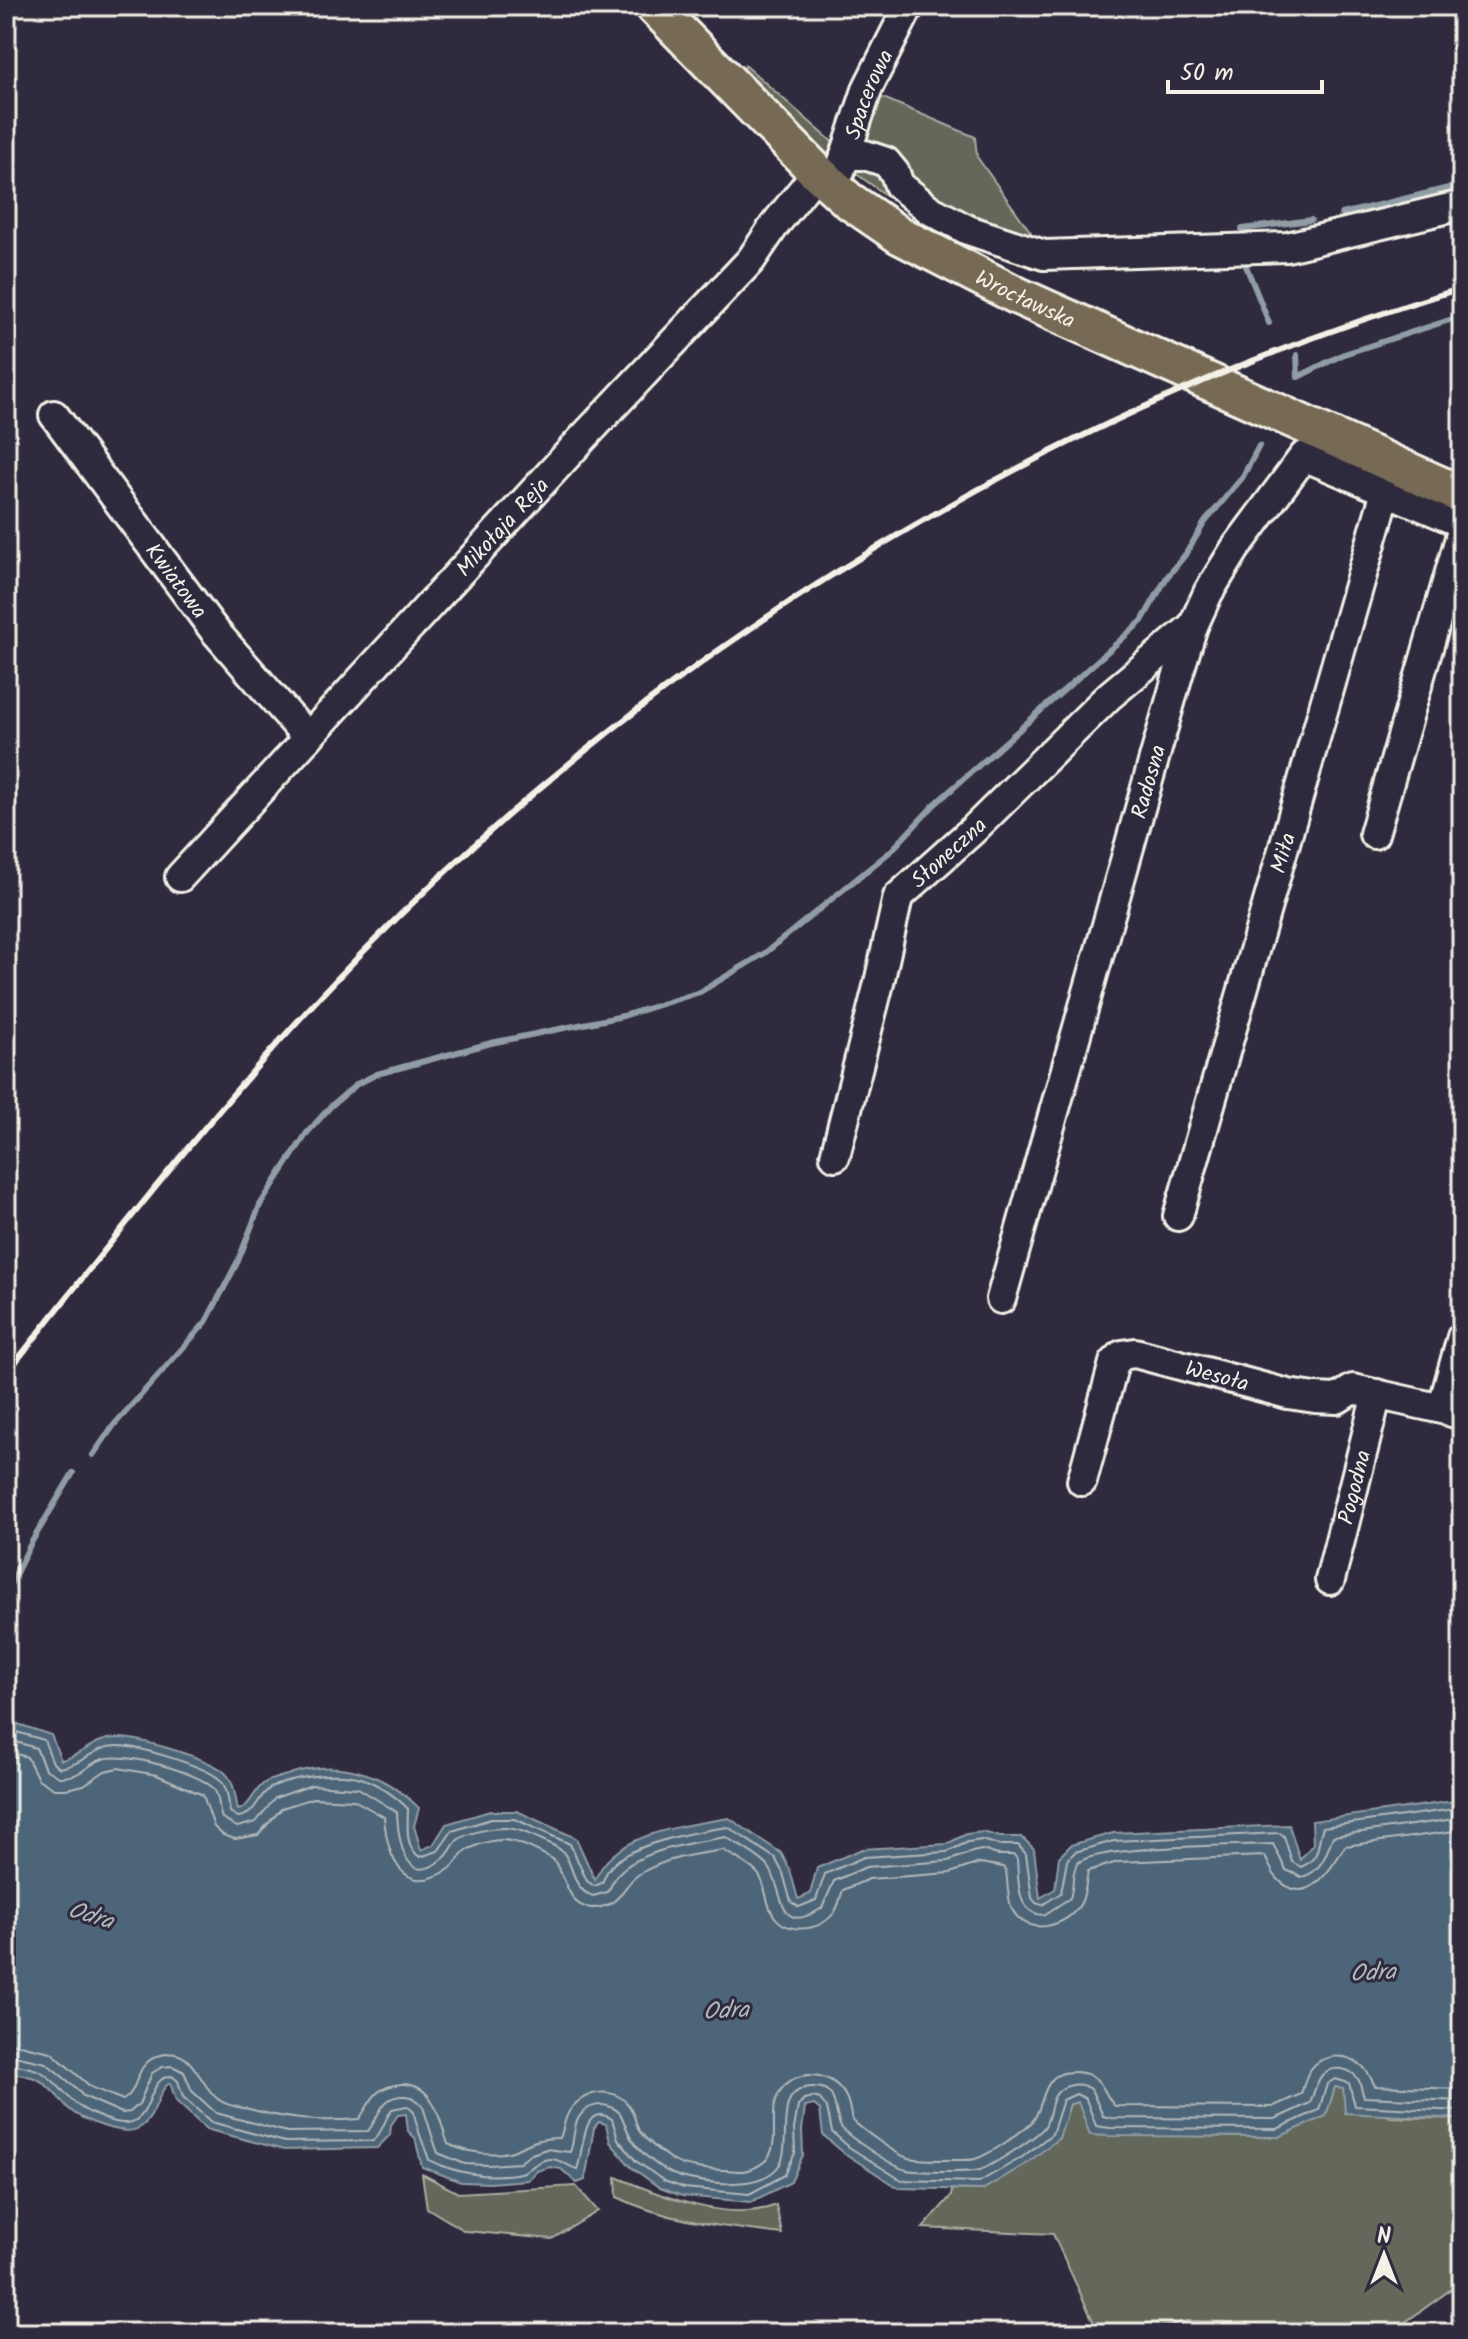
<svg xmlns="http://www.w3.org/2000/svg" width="1468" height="2339" viewBox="0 0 1468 2339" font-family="Kalam,sans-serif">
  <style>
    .green { fill: #63675a; stroke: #acaca1; stroke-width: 2 }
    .water { fill: #4e6578; stroke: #909da5; stroke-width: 2 }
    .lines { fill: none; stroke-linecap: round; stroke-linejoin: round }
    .shore { stroke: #b2b9bb; stroke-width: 2 }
    .stream { stroke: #909da5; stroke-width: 6 }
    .minor-casing { stroke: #f4f1e8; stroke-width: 34 }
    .major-casing { stroke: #f4f1e8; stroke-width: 42 }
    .minor { stroke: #2f2a3d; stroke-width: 28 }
    .major { stroke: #776a54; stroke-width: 36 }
    .rail { stroke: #f4f1e8; stroke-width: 6 }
    .labels { text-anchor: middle; stroke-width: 6; stroke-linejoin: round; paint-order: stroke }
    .street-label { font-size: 22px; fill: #f4f1e8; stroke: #2f2a3d }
    .water-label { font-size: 24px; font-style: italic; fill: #b2b9bb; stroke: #2f2a3d }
  </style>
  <rect width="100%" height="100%" fill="#2f2a3d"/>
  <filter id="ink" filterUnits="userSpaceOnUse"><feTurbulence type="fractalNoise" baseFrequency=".0125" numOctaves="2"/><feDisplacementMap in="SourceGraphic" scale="16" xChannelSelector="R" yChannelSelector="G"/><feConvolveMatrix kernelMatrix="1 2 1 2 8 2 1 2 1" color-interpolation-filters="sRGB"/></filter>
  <g filter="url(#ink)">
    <!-- green -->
    <g class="green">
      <path d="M745,65L836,145L860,88L975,137L977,157L1032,234L930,220L887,196L833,157L807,148L743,73Z"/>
      <path d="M1334,2087H1343L1390,2117L1462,2119V2292L1453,2288L1390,2333H1255L1232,2322L1186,2321L1138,2333H1107L1094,2323L1053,2234L923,2228L951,2196L952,2189L982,2190L1059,2138L1070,2104L1079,2102L1090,2135L1279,2137L1332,2098Z"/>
      <path d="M422,2174L458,2193L576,2186L598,2211L552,2239L465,2231L427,2208Z"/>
      <path d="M616,2177C659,2195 729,2224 776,2205L782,2234C727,2227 668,2222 617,2197Z"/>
    </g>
    <!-- water -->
    <path class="water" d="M6,1720L51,1735L61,1760C82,1756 94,1738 117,1738C138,1737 206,1758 223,1771C235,1780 235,1797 238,1810C251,1806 253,1792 263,1784C269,1779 280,1777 287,1775C336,1758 382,1771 419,1808L414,1826L421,1850L433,1845L446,1824L490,1811H517L576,1838L595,1880C614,1832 684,1826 729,1818L781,1853L790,1870L798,1899L810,1894L817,1868L862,1849L947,1844L966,1834L983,1832L1000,1837H1022L1034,1849L1040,1898L1055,1889L1059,1857L1071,1845L1113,1833L1289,1825L1300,1860L1313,1844L1312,1821L1462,1800V2119L1345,2113L1343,2088L1335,2087L1326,2116L1279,2137L1110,2136L1090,2135L1078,2102L1070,2104L1059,2138L1026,2164L982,2190L899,2188L844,2153L823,2135L820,2110L814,2105L805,2107L802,2130L803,2155L791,2182L751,2202L682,2196L660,2188L631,2167L610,2142L606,2124L599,2122L594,2128L585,2180L577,2183L561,2169L550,2167L537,2171L528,2180L490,2183L461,2182L422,2167L415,2138L408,2131L406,2114L398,2115L391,2125L390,2135L377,2148L284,2150L206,2129L176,2101L170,2083C156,2091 158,2117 139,2128C124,2137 81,2120 69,2109C59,2099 50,2085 37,2079C28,2075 16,2074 6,2072Z"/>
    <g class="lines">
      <!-- shore -->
      <g class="shore">
        <path d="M6,1729L44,1740L53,1763L60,1768C83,1765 94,1746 117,1746C136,1745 203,1766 218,1778C228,1786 228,1800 230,1812L238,1817C256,1815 256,1799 269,1789C289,1776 339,1771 361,1778C377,1783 397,1797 408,1809C408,1825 404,1847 420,1857L438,1851L452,1831L491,1819H515L570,1844L587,1881L594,1886L602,1883C604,1879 605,1875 607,1872C623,1844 698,1831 728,1827L775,1858L783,1873L791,1902L799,1907L816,1900L825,1874L864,1857L947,1852L968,1842L982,1840L999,1845H1018L1026,1854L1032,1898L1036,1903L1042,1905L1061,1893L1067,1861L1075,1852L1114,1841L1280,1833L1284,1836L1292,1862L1301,1867C1323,1857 1316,1843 1323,1827L1462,1808"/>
        <path d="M6,1739L36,1748L45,1769L59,1777C84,1777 85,1765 103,1759C125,1752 199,1772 214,1789C220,1797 218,1809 222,1818L237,1827L256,1822L275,1798L312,1785L358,1788L397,1812C398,1837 404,1892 444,1858C451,1853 453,1843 459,1839C472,1831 498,1826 513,1829C522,1830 556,1845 563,1852C575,1866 571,1889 593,1896L607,1892C612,1886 613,1880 617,1875C639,1850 694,1842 726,1837C738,1845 758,1855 768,1866C785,1888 775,1939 822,1908L834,1881L866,1867L948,1861L972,1852L982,1850L998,1855H1014L1017,1859C1019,1880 1015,1913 1044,1915L1070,1898C1074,1888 1071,1871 1078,1863C1094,1846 1243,1845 1273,1844L1286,1870L1302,1877C1322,1872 1327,1852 1333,1836L1462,1818"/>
        <path d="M6,1751L27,1757L38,1779L54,1789H66L84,1785L105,1771L118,1768L157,1775L203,1795L214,1827L223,1835L235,1839L258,1835L282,1808L313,1798L354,1800L384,1817C387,1854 401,1899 448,1870C457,1865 460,1853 469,1849C480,1843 497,1838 510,1841C519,1842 548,1855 554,1861C569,1879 566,1914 601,1907C622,1903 623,1883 641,1873C666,1858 695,1854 723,1850C734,1857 751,1865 759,1875C767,1887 765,1904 774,1916C788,1935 820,1931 834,1913C839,1906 840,1898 843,1890L869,1879L950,1873L980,1863L1003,1867L1006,1871C1008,1883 1007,1898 1012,1909C1026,1938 1068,1927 1081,1903C1086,1893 1086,1881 1088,1871L1118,1862L1264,1856C1269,1862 1271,1872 1277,1878C1306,1911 1332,1868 1345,1846L1462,1830"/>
        <path d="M6,2042L51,2052L91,2087L123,2100C141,2090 132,2063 161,2055C194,2045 198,2085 219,2100C227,2106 239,2107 249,2109C290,2120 317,2122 359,2119C365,2111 370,2100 377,2093C384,2087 392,2085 401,2084C435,2083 439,2119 448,2144C464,2152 500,2158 517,2149C532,2142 543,2137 560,2138C564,2129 564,2118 570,2110C585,2089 617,2085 631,2109C636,2117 635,2125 640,2132C649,2143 660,2152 672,2160C690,2171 717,2169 738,2171C748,2172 764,2165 769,2156C781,2137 765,2106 784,2086C803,2067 835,2074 846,2097C850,2104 850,2113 852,2120C863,2130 895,2154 908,2158C914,2160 970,2161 975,2159C991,2154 1020,2133 1032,2122C1047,2105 1038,2065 1083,2073C1104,2077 1103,2095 1115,2106L1272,2107L1301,2094C1304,2086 1305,2077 1310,2070C1321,2054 1346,2052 1361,2065C1368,2070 1371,2079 1375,2086L1462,2089"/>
        <path d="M6,2054L46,2063L74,2086L83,2096L122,2113L130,2112L139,2104L152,2073L162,2067L172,2066L184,2072L192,2091L216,2113L287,2132L368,2131C380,2117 380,2094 406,2096C414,2097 418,2101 423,2107C428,2122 432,2137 438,2153L465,2164L489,2165L520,2163L529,2155L546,2149L570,2152C574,2143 573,2131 577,2121C585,2103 606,2100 620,2113C628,2129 628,2140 644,2154C655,2164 670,2175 685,2178C709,2184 761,2189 778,2167C795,2145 769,2088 813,2087C840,2086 833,2114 841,2127C848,2137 895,2168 907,2170C916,2172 972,2173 980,2170C993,2165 1038,2137 1045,2126C1053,2112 1048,2092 1068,2086C1076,2083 1083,2084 1091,2089L1103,2116L1111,2118L1275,2119L1310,2103C1317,2086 1318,2066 1342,2069C1349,2070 1354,2073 1358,2079C1362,2085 1361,2091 1364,2097L1462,2101"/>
        <path d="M6,2064C17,2065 33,2067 43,2073C56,2081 64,2094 75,2103C85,2112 109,2122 122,2123C155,2126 145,2076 172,2076L178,2081L183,2097L211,2122L285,2142L373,2141C383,2132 384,2120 392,2109L407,2106L414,2112C416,2129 424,2144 429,2160C457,2174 490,2179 521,2173C531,2170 537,2160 549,2159C560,2158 568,2167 577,2169C584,2153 581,2100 612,2119L618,2139L636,2161L664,2181L684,2188L749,2194L785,2175L795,2153L794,2129L798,2106L804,2099L813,2097L820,2099L827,2108L832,2132L849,2147L901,2180L979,2182L1021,2158L1052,2134L1063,2100L1076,2094L1086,2099L1096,2126L1110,2128L1277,2129L1319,2110L1327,2084L1335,2079L1349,2083L1355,2106L1462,2111"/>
      </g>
      <!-- stream -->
      <g class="stream">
        <path d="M1342,214L1457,186L1462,179"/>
        <path d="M1242,229L1311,220"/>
        <path d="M1244,261L1269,323"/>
        <path d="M1297,355L1298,377L1344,354L1462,316"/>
        <path d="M93,1455L114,1425L206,1322L238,1261L260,1205L307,1133L331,1106L357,1084L377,1074L491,1043L623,1016L700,992L765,953L891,851L934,805L1142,621L1167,577L1185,555L1205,522L1242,478L1259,446"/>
        <path d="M6,1593L31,1543L73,1473"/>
      </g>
      <defs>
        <g id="minor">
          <path d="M845,155H865L886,162L895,173L899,185L930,210L968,230L1044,255L1287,247L1462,205"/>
          <path id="s1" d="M840,171L868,87L909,6"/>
          <path id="s2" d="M54,415L214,630L308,738"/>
          <path d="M1374,834L1462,531"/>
          <path id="s3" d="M180,877L582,439L751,260L774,226L817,172"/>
          <path id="s4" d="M835,1156L879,983L898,897L973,830L1109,696L1193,626"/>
          <path id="s5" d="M1178,1216L1386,491"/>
          <path id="s6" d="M1001,1299L1177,678L1193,626L1208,593L1235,549L1304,456L1462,523"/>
          <path d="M1462,1337L1442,1409L1462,1415"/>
          <path id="s7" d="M1082,1481L1114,1363L1122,1355L1135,1353L1288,1394L1315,1398L1337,1399L1353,1389L1442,1409"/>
          <path id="s8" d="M1330,1580L1377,1394"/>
        </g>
        <g id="major">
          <path id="s9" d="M654,6L817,172L848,200L899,235L1018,296L1462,495"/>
        </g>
      </defs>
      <!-- minor casing -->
      <use href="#minor" class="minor-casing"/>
      <!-- major casing -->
      <use href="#major" class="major-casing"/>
      <!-- minor -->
      <use href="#minor" class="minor"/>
      <!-- major -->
      <use href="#major" class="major"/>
      <!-- rail -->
      <path class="rail" d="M6,1374C120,1231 232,1086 360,955C662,646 1048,412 1462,288"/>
    </g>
  </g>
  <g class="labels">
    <!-- street labels -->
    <g class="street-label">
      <text dy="8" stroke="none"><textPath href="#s1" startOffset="82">Spacerowa</textPath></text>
      <text dy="8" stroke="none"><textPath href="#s9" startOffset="478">Wrocławska</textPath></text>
      <text dy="8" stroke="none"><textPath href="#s3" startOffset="476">Mikołaja Reja</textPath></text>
      <text dy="8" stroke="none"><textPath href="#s2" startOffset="206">Kwiatowa</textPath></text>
      <text dy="8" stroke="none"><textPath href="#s6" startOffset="538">Radosna</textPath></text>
      <text dy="8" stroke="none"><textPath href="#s4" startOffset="334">Słoneczna</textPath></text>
      <text dy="8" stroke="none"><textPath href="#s5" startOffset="378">Miła</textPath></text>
      <text dy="8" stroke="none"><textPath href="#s7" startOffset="232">Wesoła</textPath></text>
      <text dy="8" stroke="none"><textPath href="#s8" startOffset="96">Pogodna</textPath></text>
    </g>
    <!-- water labels -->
    <g class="water-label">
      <text transform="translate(91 1915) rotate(17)" y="8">Odra</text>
      <text transform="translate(1373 1972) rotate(-3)" y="8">Odra</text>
      <text transform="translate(726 2010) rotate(-3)" y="8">Odra</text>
    </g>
  </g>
  <!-- margin -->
  <rect width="1468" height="2339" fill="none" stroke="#2f2a3d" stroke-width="32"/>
  <rect x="16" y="16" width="1436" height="2307" fill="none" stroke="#f4f1e8" stroke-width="3" filter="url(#ink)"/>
  <!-- north arrow -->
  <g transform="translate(1384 2255)" stroke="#2f2a3d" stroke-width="6" paint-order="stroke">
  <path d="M0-6L14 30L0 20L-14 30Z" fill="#f4f1e8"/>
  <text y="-12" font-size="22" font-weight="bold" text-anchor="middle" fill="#f4f1e8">N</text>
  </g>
  <!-- scale -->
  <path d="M1168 80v12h154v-12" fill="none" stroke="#f4f1e8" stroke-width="4"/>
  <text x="1180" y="80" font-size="24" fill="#f4f1e8" stroke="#2f2a3d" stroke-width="6" paint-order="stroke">50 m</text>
</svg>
